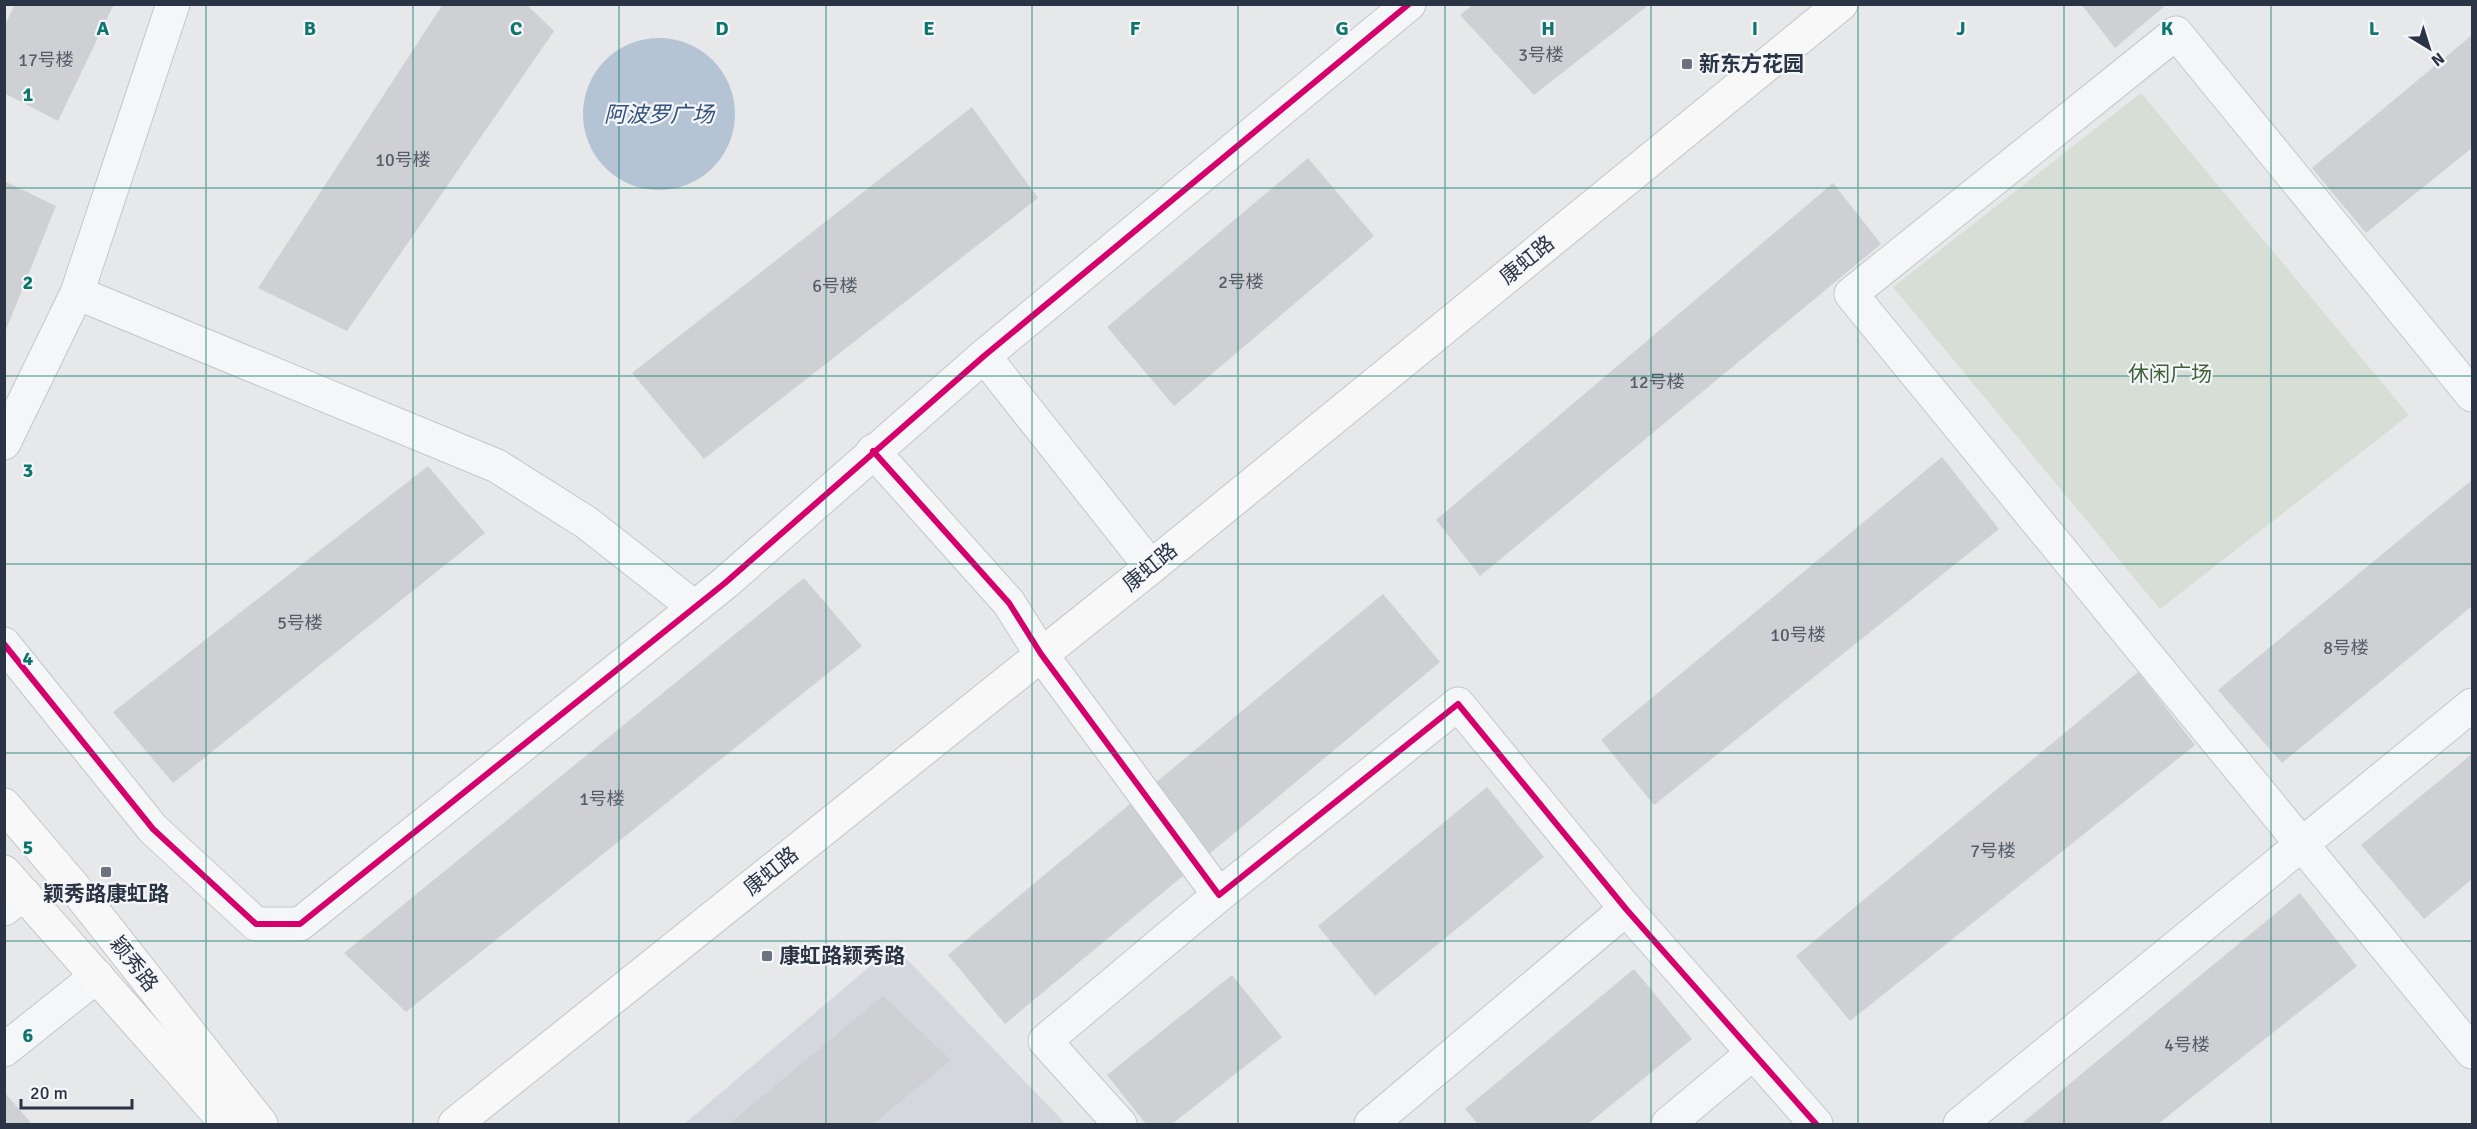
<svg xmlns="http://www.w3.org/2000/svg" width="2477" height="1129" viewBox="0 0 2477 1129" font-family="Signika,'Noto Sans SC',sans-serif">
  <style>
    .built { fill: #d4d7dd }
    .green { fill: #d6ded6 }
    .water { fill: #b4c4d5 }
    .building { fill: #ced0d3 }
    .lines { fill: none; stroke-linecap: round; stroke-linejoin: round }
    .minor-casing { stroke: #c4c6c8; stroke-width: 35 }
    .major-casing { stroke: #c2c5c8; stroke-width: 35 }
    .minor { stroke: #f5f6f7; stroke-width: 33 }
    .major { stroke: #f8f8f8; stroke-width: 33 }
    .cycleway-casing { stroke: #f4f6f9; stroke-width: 10 }
    .cycleway { stroke: #d6006c; stroke-width: 6 }
    .grid { fill: none; stroke: #0f766e; stroke-width: 1.5; stroke-opacity: 0.55 }
    .poi-dot { fill: #6c737f; stroke: #f4f6f9; stroke-width: 2 }
    .labels { text-anchor: middle; stroke-width: 4.5; stroke-linejoin: round; paint-order: stroke }
    .number-label { font-size: 18px; fill: #545c69 }
    .poi-label { font-size: 21px; font-weight: bold; fill: #2b3445; stroke: #f4f6f9; text-anchor: start }
    .street-label { font-size: 21px; fill: #2b3445; stroke: #f4f6f9 }
    .park-label { font-size: 21px; fill: #3f6138; stroke: #f4f6f9 }
    .water-label { font-size: 22px; font-style: italic; fill: #34527a; stroke: #f4f6f9 }
    .grid-label { font-size: 20px; text-anchor: middle; font-weight: bold; fill: #0f766e; stroke: #f4f6f9; stroke-width: 4.5; stroke-linejoin: round; paint-order: stroke }
  </style>
  <rect width="100%" height="100%" fill="#e6e8ea"/>
  <!-- built -->
  <path class="built" d="M894,946L1066,1124H684Z"/>
  <!-- green -->
  <path class="green" d="M2141,93L2409,415L2160,609L1893,287Z"/>
  <!-- water -->
  <circle class="water" cx="659" cy="114" r="76"/>
  <!-- building -->
  <g class="building">
    <path d="M15,4H114L58,121L4,93V27Z"/>
    <path d="M443,4H526L554,31L347,331L258,288Z"/>
    <path d="M1474,4H1650L1534,95L1460,15Z"/>
    <path d="M2081,4H2167L2115,48Z"/>
    <path d="M2472,35V148L2366,233L2312,168Z"/>
    <path d="M972,107L1038,198L704,459L632,373Z"/>
    <path d="M1308,158L1374,236L1174,406L1107,327Z"/>
    <path d="M4,181L56,206L5,332H4Z"/>
    <path d="M1833,183L1881,244L1480,576L1436,520Z"/>
    <path d="M1942,457L1999,529L1654,805L1601,740Z"/>
    <path d="M428,466L485,533L173,783L113,712Z"/>
    <path d="M2472,480V606L2282,763L2218,690Z"/>
    <path d="M804,578L862,646L406,1012L344,953Z"/>
    <path d="M1383,594L1440,662L1005,1024L948,955Z"/>
    <path d="M2138,672L2195,745L1850,1021L1796,956Z"/>
    <path d="M2472,754V879L2424,919L2361,845Z"/>
    <path d="M1487,787L1544,857L1375,996L1318,926Z"/>
    <path d="M2300,893L2357,966L2158,1124H2021Z"/>
    <path d="M1634,969L1692,1039L1588,1124H1478L1465,1109Z"/>
    <path d="M1232,975L1282,1037L1172,1124H1146L1107,1075Z"/>
    <path d="M883,996L951,1060L873,1124H729Z"/>
    <path d="M4,1092L32,1124H4Z"/>
  </g>
  <g class="lines">
    <defs>
      <g id="minor">
        <path d="M77,293L497,466L587,523L694,607"/>
        <path d="M984,356L1151,567"/>
        <path d="M2472,395L2176,33L1851,294L2472,1052"/>
        <path d="M4,443L77,293L173,4"/>
        <path d="M873,451L1009,603L1041,654L1219,895L1458,704L1626,909L1816,1124"/>
        <path d="M4,644L153,829L256,924H300L725,583L984,356L1409,4"/>
        <path d="M4,909L24,894"/>
        <path d="M4,1050L97,976"/>
        <path d="M1120,1124L1045,1041L1219,895"/>
        <path d="M1371,1124L1626,909"/>
        <path d="M1668,1124L1753,1053"/>
        <path d="M1960,1124L2472,705"/>
      </g>
      <g id="major">
        <path d="M4,805L79,893L261,1124"/>
        <path d="M4,872L215,1110L232,1124"/>
        <path d="M455,1124L1151,567L1841,4"/>
      </g>
    </defs>
    <!-- minor casing -->
    <use href="#minor" class="minor-casing"/>
    <!-- major casing -->
    <use href="#major" class="major-casing"/>
    <!-- minor -->
    <use href="#minor" class="minor"/>
    <!-- major -->
    <use href="#major" class="major"/>
    <defs>
      <g id="cycleway">
        <path d="M873,451L1009,603L1041,654L1219,895L1458,704L1626,909L1816,1124"/>
        <path d="M4,644L153,829L256,924H300L725,583L984,356L1409,4"/>
      </g>
    </defs>
    <!-- cycleway casing -->
    <use href="#cycleway" class="cycleway-casing"/>
    <!-- cycleway -->
    <use href="#cycleway" class="cycleway"/>
  </g>
  <!-- grid -->
  <path class="grid" d="M206,4V1124M413,4V1124M619,4V1124M826,4V1124M1032,4V1124M1238,4V1124M1445,4V1124M1651,4V1124M1858,4V1124M2064,4V1124M2271,4V1124M4,188H2472M4,376H2472M4,564H2472M4,753H2472M4,941H2472"/>
  <!-- markers -->
  <g class="poi-dot">
    <rect x="1681" y="58" width="12" height="12" rx="3"/>
    <rect x="100" y="866" width="12" height="12" rx="3"/>
    <rect x="761" y="950" width="12" height="12" rx="3"/>
  </g>
  <g class="labels">
    <!-- number labels -->
    <g class="number-label">
      <text x="1541" y="61">3号楼</text>
      <text x="46" y="66">17号楼</text>
      <text x="403" y="166">10号楼</text>
      <text x="1241" y="288">2号楼</text>
      <text x="835" y="292">6号楼</text>
      <text x="1657" y="388">12号楼</text>
      <text x="300" y="629">5号楼</text>
      <text x="1798" y="641">10号楼</text>
      <text x="2346" y="654">8号楼</text>
      <text x="602" y="805">1号楼</text>
      <text x="1993" y="857">7号楼</text>
      <text x="2187" y="1051">4号楼</text>
    </g>
    <!-- poi labels -->
    <g class="poi-label">
      <text x="1699" y="71">新东方花园</text>
      <text x="106" y="901" text-anchor="middle">颖秀路康虹路</text>
      <text x="779" y="963">康虹路颖秀路</text>
    </g>
    <!-- street labels -->
    <g class="street-label">
      <text transform="translate(1527 260) rotate(-39)" y="7">康虹路</text>
      <text transform="translate(1150 567) rotate(-39)" y="7">康虹路</text>
      <text transform="translate(771 871) rotate(-39)" y="7">康虹路</text>
      <text transform="translate(134 964) rotate(52)" y="7">颖秀路</text>
    </g>
    <!-- park labels -->
    <g class="park-label">
      <text x="2170" y="381">休闲广场</text>
    </g>
    <!-- water labels -->
    <g class="water-label">
      <text x="659" y="122">阿波罗广场</text>
    </g>
  </g>
  <g class="grid-label">
    <text x="103" y="35">A</text>
    <text x="310" y="35">B</text>
    <text x="516" y="35">C</text>
    <text x="722" y="35">D</text>
    <text x="929" y="35">E</text>
    <text x="1135" y="35">F</text>
    <text x="1342" y="35">G</text>
    <text x="1548" y="35">H</text>
    <text x="1755" y="35">I</text>
    <text x="1961" y="35">J</text>
    <text x="2167" y="35">K</text>
    <text x="2374" y="35">L</text>
    <text x="28" y="101">1</text>
    <text x="28" y="289">2</text>
    <text x="28" y="477">3</text>
    <text x="28" y="665">4</text>
    <text x="28" y="854">5</text>
    <text x="28" y="1042">6</text>
  </g>
  <!-- border -->
  <rect width="2477" height="1129" fill="none" stroke="#2b3445" stroke-width="12"/>
  <!-- north arrow -->
  <g transform="translate(2429 48) rotate(142)" stroke="#f4f6f9" stroke-width="4.5" paint-order="stroke">
  <path d="M0-4.5L10 22L0 15L-10 22Z" fill="#2b3445"/>
  <text y="-9" font-size="16" font-weight="bold" text-anchor="middle" fill="#2b3445">N</text>
  </g>
  <!-- scale -->
  <path d="M21 1099v9h111v-9" fill="none" stroke="#2b3445" stroke-width="3"/>
  <text x="30" y="1099" font-size="18" fill="#2b3445" stroke="#f4f6f9" stroke-width="4.5" paint-order="stroke">20 m</text>
</svg>
